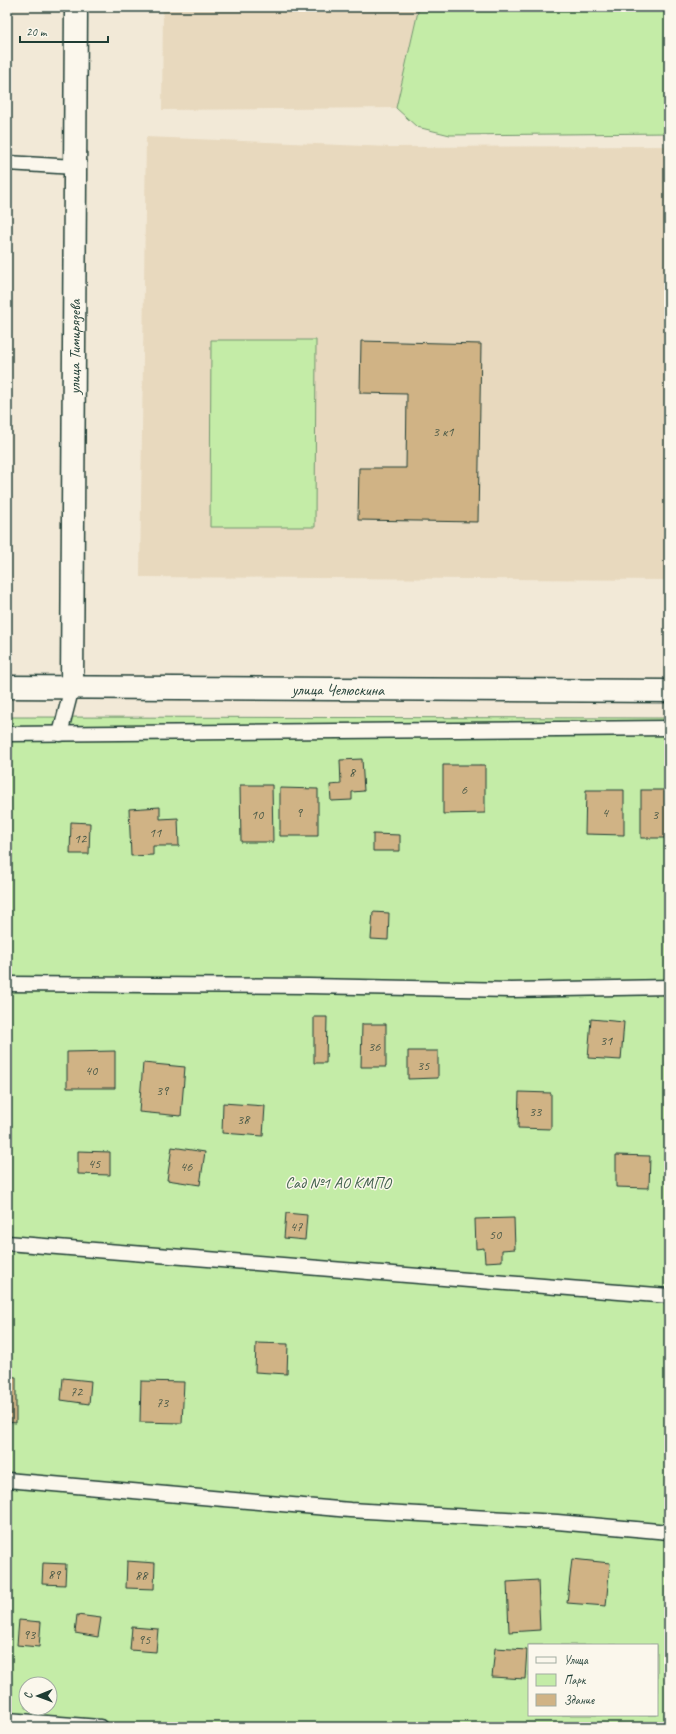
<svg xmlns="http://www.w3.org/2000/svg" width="676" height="1734" viewBox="0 0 676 1734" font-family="Caveat,sans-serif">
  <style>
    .built { fill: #e8d9be }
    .green { fill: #c4eca7; stroke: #72946e; fill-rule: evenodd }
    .building { fill: #d0b385; stroke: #1f3d34 }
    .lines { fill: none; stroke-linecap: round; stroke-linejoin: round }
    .service-casing { stroke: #1f3d34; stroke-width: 17 }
    .minor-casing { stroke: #1f3d34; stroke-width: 25 }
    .secondary-casing { stroke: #1f3d34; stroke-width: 25 }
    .service { stroke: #fbf7ec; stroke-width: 14 }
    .minor { stroke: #fbf7ec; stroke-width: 22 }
    .secondary { stroke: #fbf7ec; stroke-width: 22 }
    .labels { text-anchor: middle; stroke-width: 3; stroke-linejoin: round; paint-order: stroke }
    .number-label { font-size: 14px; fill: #4b5a48 }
    .street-label { font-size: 16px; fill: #1f3d34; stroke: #fbf7ec }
    .park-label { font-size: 16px; fill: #40604b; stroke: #fbf7ec }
  </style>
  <rect width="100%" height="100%" fill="#f2e9d7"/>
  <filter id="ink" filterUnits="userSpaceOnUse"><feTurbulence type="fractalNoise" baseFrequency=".025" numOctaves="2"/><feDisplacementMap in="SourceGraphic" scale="8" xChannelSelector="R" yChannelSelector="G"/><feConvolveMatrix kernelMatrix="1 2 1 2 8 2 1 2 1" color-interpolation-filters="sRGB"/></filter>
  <g filter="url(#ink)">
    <!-- built -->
    <g class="built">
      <path d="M163,7H419L396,108L162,110Z"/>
      <path d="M146,137L390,147L669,146V580L140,577Z"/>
    </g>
    <!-- green -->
    <g class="green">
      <path d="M419,7H669V133L450,135L417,127L396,108Z"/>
      <path d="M211,340H316L315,527H210Z"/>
      <path d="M7,717L669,718V1727H7ZM529,1645H657V1715H529ZM26,1684H50V1708H26Z"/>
    </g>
    <!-- building -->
    <g class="building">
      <path d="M361,341L481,344L478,522L358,520L359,468H406L407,394L360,393Z"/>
      <path d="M362,759L364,791L352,792V800L331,801L330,785L341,784L340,760Z"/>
      <path d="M443,765H485V813L443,814Z"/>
      <path d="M240,785H272L273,842H241Z"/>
      <path d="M280,788L318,789V836H280Z"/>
      <path d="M586,790H624V835L585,834Z"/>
      <rect x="641" y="790" width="28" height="48"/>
      <path d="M160,807V819L178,818L179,846H153V855L131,856L129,809Z"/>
      <path d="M71,822L90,823L89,854H70Z"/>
      <path d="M373,834L400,835V851H373Z"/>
      <path d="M373,912L389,913L388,940L371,939Z"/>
      <path d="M314,1017H327L326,1063H314Z"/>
      <path d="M591,1019L624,1022L621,1060L588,1058Z"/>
      <path d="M362,1024H386V1067H361Z"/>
      <path d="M115,1051V1088H67V1052Z"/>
      <path d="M408,1051H438V1078L408,1079Z"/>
      <path d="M143,1063L185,1067L181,1116L139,1112Z"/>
      <path d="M519,1092L551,1093V1129L518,1128Z"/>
      <path d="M223,1103L265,1106L263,1136L222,1133Z"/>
      <path d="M172,1147L205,1152L200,1185L167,1180Z"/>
      <path d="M78,1151L110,1152V1175L78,1174Z"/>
      <path d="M616,1155L650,1156L649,1188L616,1187Z"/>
      <path d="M286,1213L307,1215L305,1240L284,1238Z"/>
      <path d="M514,1218L515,1249L502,1250V1261L485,1262L484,1248L476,1249L475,1219Z"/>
      <path d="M256,1343L288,1344L287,1374L255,1372Z"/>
      <path d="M7,1376L16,1377V1423L7,1422Z"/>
      <path d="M63,1378L91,1381L89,1404L61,1400Z"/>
      <path d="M141,1381L184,1382L182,1423L140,1422Z"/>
      <path d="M572,1559L610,1563L606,1606L567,1603Z"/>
      <path d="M127,1561L155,1563L154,1589L126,1588Z"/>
      <path d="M43,1563L66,1564L65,1585L42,1584Z"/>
      <path d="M538,1580L540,1630L509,1632L507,1582Z"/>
      <path d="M77,1615L101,1618L98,1637L75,1633Z"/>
      <path d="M19,1620L41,1622L39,1647L17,1645Z"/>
      <path d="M132,1627L158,1629L156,1652L130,1650Z"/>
      <path d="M495,1648L527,1650L525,1679L492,1677Z"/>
    </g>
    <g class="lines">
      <defs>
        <g id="service">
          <path d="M7,163L75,167"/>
          <path d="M7,734L669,728"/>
          <path d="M60,734L72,687"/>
          <path d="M7,984L309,986L511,990L669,987"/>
          <path d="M7,1243L669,1296"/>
          <path d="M7,1480L350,1510L557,1522L669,1532"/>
          <path d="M7,1720L100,1727"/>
        </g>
        <g id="minor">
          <path id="s1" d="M72,687L76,7"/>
        </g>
        <g id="secondary">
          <path id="s2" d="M7,687L669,691"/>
        </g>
      </defs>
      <!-- service casing -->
      <use href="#service" class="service-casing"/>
      <!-- minor casing -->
      <use href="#minor" class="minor-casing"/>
      <!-- secondary casing -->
      <use href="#secondary" class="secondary-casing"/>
      <!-- service -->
      <use href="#service" class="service"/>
      <!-- minor -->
      <use href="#minor" class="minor"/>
      <!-- secondary -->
      <use href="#secondary" class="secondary"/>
    </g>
  </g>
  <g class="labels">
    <!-- number labels -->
    <g class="number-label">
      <text x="443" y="436">3 к1</text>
      <text x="352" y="777">8</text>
      <text x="464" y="794">6</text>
      <text x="299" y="817">9</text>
      <text x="605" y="817">4</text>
      <text x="257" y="819">10</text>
      <text x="655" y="819">3</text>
      <text x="155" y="837">11</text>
      <text x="80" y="843">12</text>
      <text x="606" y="1045">31</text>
      <text x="374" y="1051">36</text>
      <text x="423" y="1070">35</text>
      <text x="91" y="1075">40</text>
      <text x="162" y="1095">39</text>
      <text x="535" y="1116">33</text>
      <text x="243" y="1124">38</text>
      <text x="94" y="1168">45</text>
      <text x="186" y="1171">46</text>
      <text x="296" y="1231">47</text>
      <text x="495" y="1239">50</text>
      <text x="76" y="1396">72</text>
      <text x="162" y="1407">73</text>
      <text x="54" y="1579">89</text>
      <text x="141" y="1580">88</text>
      <text x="29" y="1639">93</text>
      <text x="144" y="1644">95</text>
    </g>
    <!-- street labels -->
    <g class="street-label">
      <text dy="6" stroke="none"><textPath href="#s1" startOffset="340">улица Тимирязева</textPath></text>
      <text dy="6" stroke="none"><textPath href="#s2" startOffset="331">улица Челюскина</textPath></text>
    </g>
    <!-- park labels -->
    <g class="park-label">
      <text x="338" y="1188">Сад №1 АО КМПО</text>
    </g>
  </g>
  <!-- margin -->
  <rect width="676" height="1734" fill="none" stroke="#fbf7ec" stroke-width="24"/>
  <rect x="12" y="12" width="652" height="1710" fill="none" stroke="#1f3d34" stroke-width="1.5" filter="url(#ink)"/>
  <!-- legend -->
  <rect x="528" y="1644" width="130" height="72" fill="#fbf7ec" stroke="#a3ada2"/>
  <rect x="536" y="1657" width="20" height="6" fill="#fbf7ec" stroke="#a3ada2"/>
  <text x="564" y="1664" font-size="12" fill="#1f3d34">Улица</text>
  <rect x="536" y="1674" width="20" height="12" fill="#c4eca7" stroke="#a3ada2"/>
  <text x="564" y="1684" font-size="12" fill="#1f3d34">Парк</text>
  <rect x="536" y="1694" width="20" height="12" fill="#d0b385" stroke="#a3ada2"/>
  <text x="564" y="1704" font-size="12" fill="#1f3d34">Здание</text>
  <!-- north arrow -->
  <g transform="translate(38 1696) rotate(269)"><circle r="19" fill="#fbf7ec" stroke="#a3ada2"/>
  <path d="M0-3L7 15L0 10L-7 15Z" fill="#1f3d34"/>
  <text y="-6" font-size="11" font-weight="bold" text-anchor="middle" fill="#1f3d34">С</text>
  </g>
  <!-- scale -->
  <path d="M20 36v6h88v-6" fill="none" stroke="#1f3d34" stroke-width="2"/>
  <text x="26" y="36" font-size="12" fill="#1f3d34" stroke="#fbf7ec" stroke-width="3" paint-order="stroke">20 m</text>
</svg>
